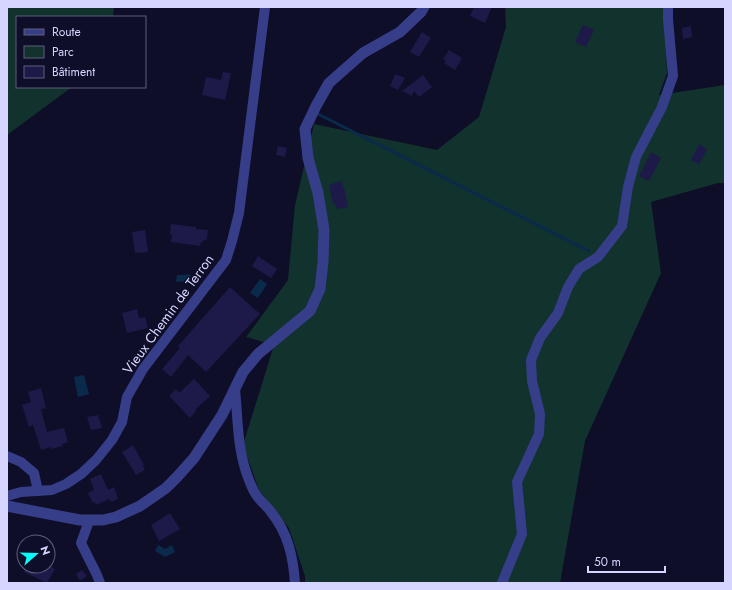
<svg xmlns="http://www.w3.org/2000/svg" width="732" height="590" viewBox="0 0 732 590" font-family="Jost,sans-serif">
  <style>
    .green { fill: #11322d }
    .water { fill: #0a2a4b }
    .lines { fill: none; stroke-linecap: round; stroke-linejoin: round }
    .stream { stroke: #0a2a4b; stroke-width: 3 }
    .building { fill: #1d1949 }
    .minor { stroke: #373e89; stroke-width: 10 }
    .tertiary { stroke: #373e89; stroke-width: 11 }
    .labels { text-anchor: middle; stroke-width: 3; stroke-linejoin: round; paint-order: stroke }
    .street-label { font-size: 14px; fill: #d5d5ff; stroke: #0f0e28 }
  </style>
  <rect width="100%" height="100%" fill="#0f0e28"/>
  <!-- green -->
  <g class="green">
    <path d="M7,7H114L113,17H17V87H72L7,135Z"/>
    <path d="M505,7H665L667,73L659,95L725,85V183H718L651,202L661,273L585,441L560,583H305V576L289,528L259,490L243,445L274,345L246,337L288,280L295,205L314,124L437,150L479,117L506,27Z"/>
  </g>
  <!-- water -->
  <g class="water">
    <path d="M190,274L192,281L176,282L177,275H184Z"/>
    <path d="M260,279L267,284L258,298L250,293Z"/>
    <path d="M84,375L89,394L78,397L74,377Z"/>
    <path d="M158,545L165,549L172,545L175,552L165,557L155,551Z"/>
  </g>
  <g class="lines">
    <!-- stream -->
    <path class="stream" d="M318,114L589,251"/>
  </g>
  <!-- building -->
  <g class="building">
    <path d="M474,7H492L485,23L470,16Z"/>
    <path d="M583,25L594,30L586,47L575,42Z"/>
    <path d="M691,26L692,37L683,39L682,28Z"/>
    <path d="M422,32L431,38L419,57L410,52Z"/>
    <path d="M449,50L462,58L455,70L444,63L446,61L443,59Z"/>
    <path d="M223,72L231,73L225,100L202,95L206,77L221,80Z"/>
    <path d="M395,74L405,78L398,90L390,86Z"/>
    <path d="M423,75L432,87L419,97L414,91L412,96L402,91Z"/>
    <path d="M699,144L707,149L699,164L691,160Z"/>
    <path d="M278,146L287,148L285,157L276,155Z"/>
    <path d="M651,152L661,158L649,181L639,176Z"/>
    <path d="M342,181L343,187H344L348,207L337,209L335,204H333L329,185Z"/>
    <path d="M171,224L196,227V229L208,230L207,239L201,242L200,246L171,242L172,234H170Z"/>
    <path d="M145,230L148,252L135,253L132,232Z"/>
    <path d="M258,256L277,269L271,278L252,266Z"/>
    <path d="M230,287L260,314L206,372L188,355L171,377L162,369L180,348L178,346Z"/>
    <path d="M137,309L139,318L145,317L148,328L127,333L122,313Z"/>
    <path d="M194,379L210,396L195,410L196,411L190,418L169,396L176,389L179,393Z"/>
    <path d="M41,388L46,408L41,409L47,432L64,428L68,442L62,444L63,446L51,449L50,447L41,450L33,425L29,427L22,405L31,402L28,392Z"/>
    <path d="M98,415L102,428L91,430L87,417Z"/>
    <path d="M133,445L144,465L143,466L145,470L136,475L122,452Z"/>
    <path d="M101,474L108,490L114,487L118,499L111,502L109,499L96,505L95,502L93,503L88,493L94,490L90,479Z"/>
    <path d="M170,513L180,529L159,541L151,525Z"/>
    <path d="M27,566H49L55,569L47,583L24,572Z"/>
    <path d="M82,570L87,576L80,581L76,574Z"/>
  </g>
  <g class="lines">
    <!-- minor -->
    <g class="minor">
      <path d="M235,389C238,419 237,451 249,480C251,485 253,491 257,496C261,502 267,506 271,512C288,533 293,556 295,583"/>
      <path d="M7,456L21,462L34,473L38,491"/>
      <path d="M7,496L21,492L52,490L66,484L81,474L96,460L112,440L122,422L127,397L143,369L226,260L232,241L239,213L265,7"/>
      <path d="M89,521L81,543L97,575L100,583"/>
      <path d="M502,583L522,534L517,482L539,434L540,414L532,381L531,360L540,338L558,313L568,287L579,269L598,257L622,226L628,187L636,157L662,107L673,76L668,19V7"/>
    </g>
    <!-- tertiary -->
    <path class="tertiary" d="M7,506L80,520H103L116,517L140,506L166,488L177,477L194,458L222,415L243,372L258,354L310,311L320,289L323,262L324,230L318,193L308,158L305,129L316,106L329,83L363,53L400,32L421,12L424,7"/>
  </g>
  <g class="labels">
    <!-- street labels -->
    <g class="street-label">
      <text transform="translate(168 314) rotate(-54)" y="5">Vieux Chemin de Terron</text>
    </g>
  </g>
  <!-- border -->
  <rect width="732" height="590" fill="none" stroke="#d5d5ff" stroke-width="16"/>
  <!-- legend -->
  <rect x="16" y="16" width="130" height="72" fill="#0f0e28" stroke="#5e5e7e"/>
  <rect x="24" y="29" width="20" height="6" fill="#373e89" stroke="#5e5e7e"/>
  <text x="52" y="36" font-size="12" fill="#d5d5ff">Route</text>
  <rect x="24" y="46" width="20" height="12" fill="#11322d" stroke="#5e5e7e"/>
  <text x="52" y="56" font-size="12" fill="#d5d5ff">Parc</text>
  <rect x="24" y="66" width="20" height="12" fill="#1d1949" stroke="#5e5e7e"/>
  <text x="52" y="76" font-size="12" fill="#d5d5ff">Bâtiment</text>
  <!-- north arrow -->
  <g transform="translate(36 554) rotate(70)"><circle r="19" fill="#0f0e28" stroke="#5e5e7e"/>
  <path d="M0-3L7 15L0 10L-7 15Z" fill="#01fff9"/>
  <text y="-6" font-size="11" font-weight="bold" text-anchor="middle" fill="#d5d5ff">N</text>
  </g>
  <!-- scale -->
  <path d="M588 566v6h77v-6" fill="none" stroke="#d5d5ff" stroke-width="2"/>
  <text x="594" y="566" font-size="12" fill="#d5d5ff" stroke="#0f0e28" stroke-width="3" paint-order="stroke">50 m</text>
</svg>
